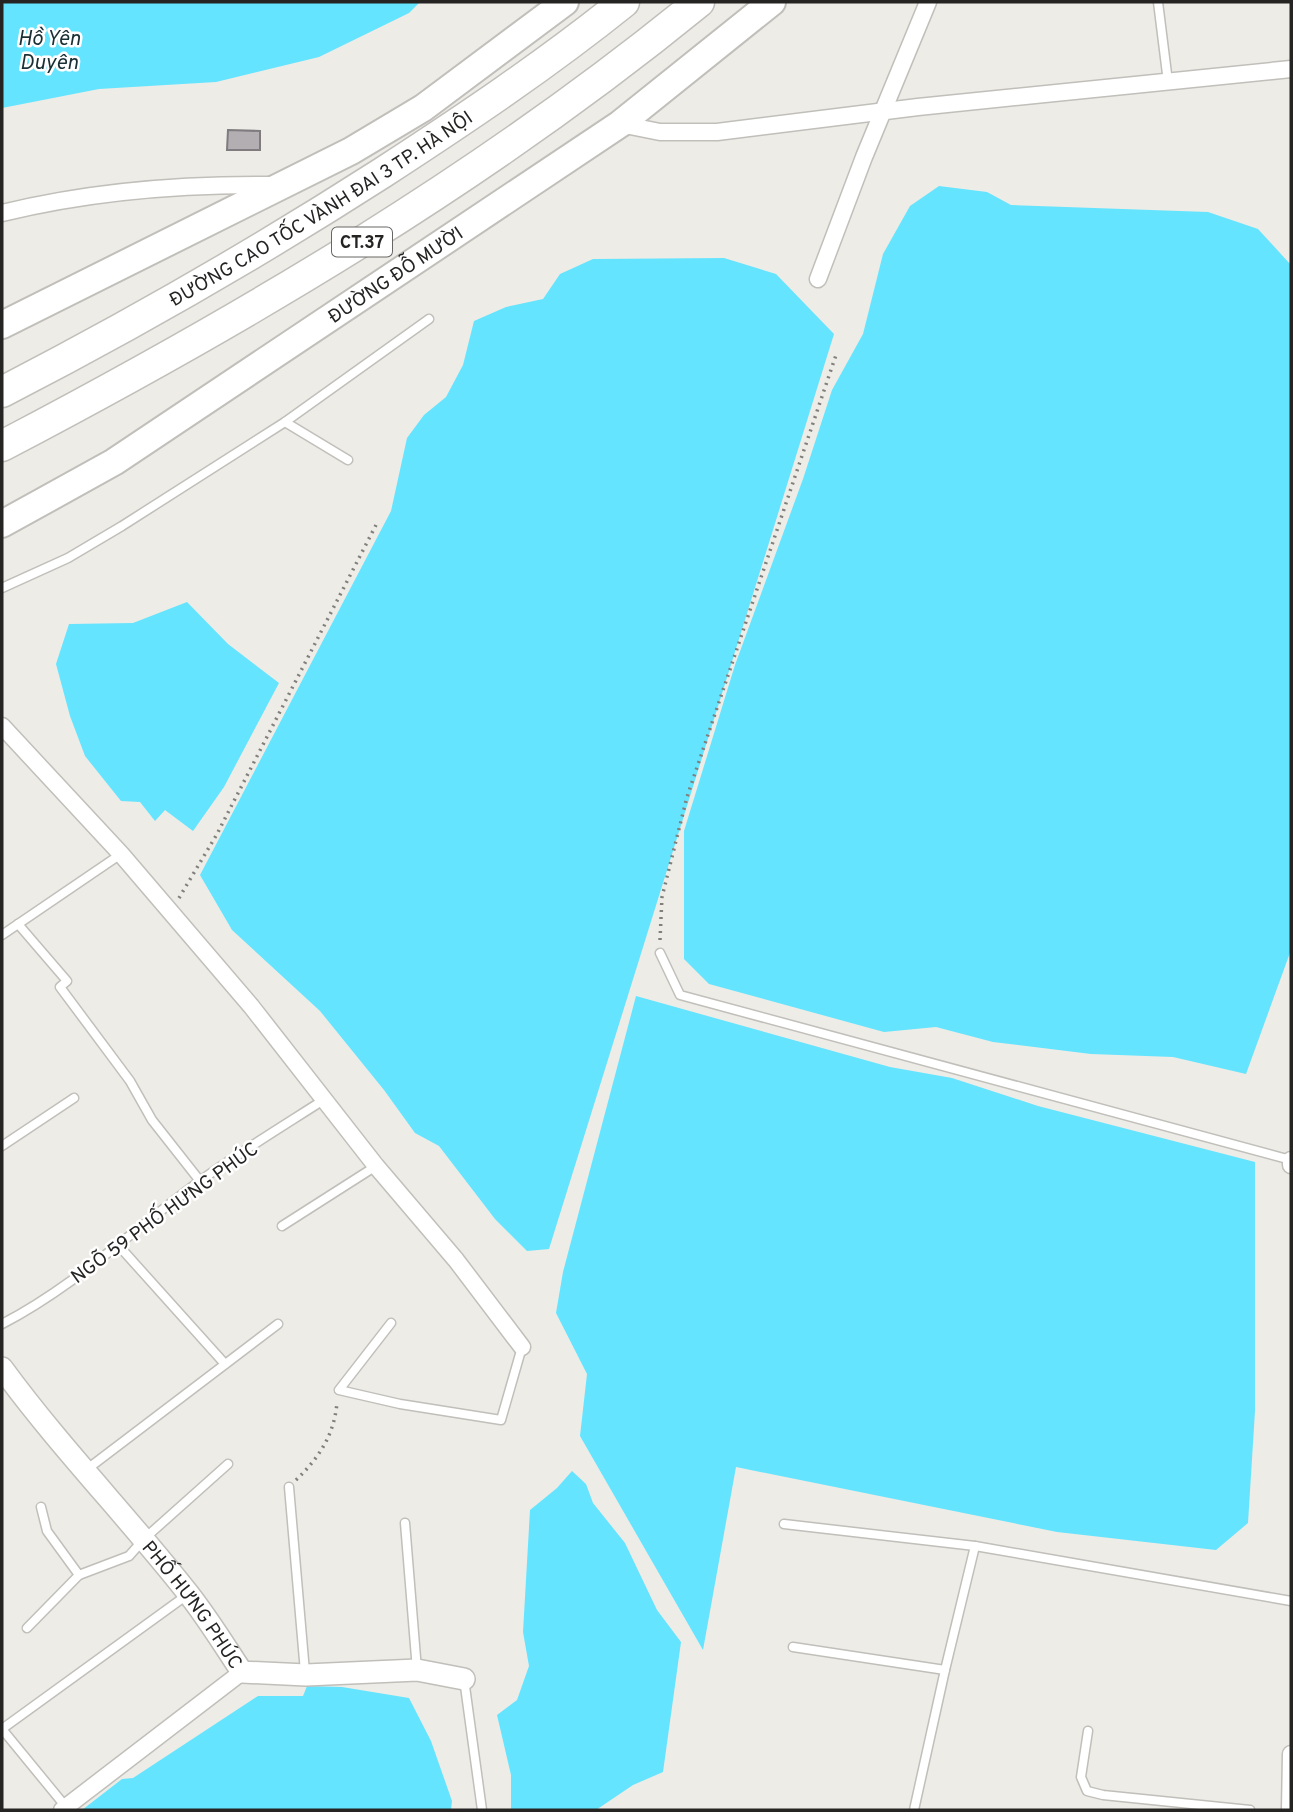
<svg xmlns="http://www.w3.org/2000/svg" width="1293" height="1812" viewBox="0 0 1293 1812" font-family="Overpass,sans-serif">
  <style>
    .water { fill: #64e4fe }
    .building { fill: #b2aeb2; stroke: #7f7b7f; stroke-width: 2 }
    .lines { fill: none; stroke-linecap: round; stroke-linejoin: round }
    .service-casing { stroke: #c1bfba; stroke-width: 11 }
    .minor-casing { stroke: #c1bfba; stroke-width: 19 }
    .tertiary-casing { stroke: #c1bfba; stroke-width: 24 }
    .primary-casing { stroke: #c1bfba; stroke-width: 30 }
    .motorway-casing { stroke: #c1bfba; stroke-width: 33 }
    .path { stroke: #807f7c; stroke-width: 3.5; stroke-dasharray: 2 5; stroke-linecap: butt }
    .service { stroke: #fff; stroke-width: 8 }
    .minor { stroke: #fff; stroke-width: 16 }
    .tertiary { stroke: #fff; stroke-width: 21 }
    .primary { stroke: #fff; stroke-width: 26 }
    .motorway { stroke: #fff; stroke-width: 30 }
    .labels { text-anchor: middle; stroke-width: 5; stroke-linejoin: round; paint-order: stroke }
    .shield { fill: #fff; stroke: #666665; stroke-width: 2 }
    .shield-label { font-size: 18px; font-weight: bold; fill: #252423 }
    .street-label { font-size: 19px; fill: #252423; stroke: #fff }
    .water-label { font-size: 21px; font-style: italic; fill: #1a3035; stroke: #fff }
  </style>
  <rect width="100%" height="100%" fill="#eeece7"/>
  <!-- water -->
  <g class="water">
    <path d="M2,2H420L409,13L319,57L216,82L99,89L2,108Z"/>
    <path d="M939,186L987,192L1011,205L1208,212L1258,229L1291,265V950L1246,1074L1173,1057L1091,1054L993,1042L936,1027L884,1032L709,984L684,959V831L735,665L803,479L832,390L863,334L883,254L910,206Z"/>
    <path d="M724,258L776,274L834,334L549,1249L527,1251L495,1219L439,1146L415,1133L384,1090L320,1011L232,930L200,875L391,511L407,438L424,415L446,397L463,365L474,321L506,307L543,299L560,274L593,259Z"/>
    <path d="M187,602L228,644L279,683L224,787L193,831L165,810L155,821L140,802L121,801L85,756L70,716L56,664L69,624L133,623Z"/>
    <path d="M636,996L890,1067L952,1078L1038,1106L1255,1162V1411L1248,1523L1216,1550L1057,1532L736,1467L703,1650L580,1436L587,1374L556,1313L563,1272Z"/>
    <path d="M572,1471L586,1484L593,1503L625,1543L657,1610L681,1642L663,1772L633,1785L596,1810H511V1775L497,1715L517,1700L529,1666L523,1632L530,1510L557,1488Z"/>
    <path d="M307,1686L342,1687L409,1698L431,1741L452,1801L451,1810H82L122,1779L133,1778L258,1696H303Z"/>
  </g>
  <!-- building -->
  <path class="building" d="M228,130L260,131V150H227Z"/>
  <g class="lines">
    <defs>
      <g id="service">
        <path d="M1158,2L1168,82"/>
        <path d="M285,422L348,460"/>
        <path d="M2,588L68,558L122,526L285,422L429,319"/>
        <path d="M18,924L67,981L60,987L130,1081L152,1120L200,1181"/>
        <path d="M2,935L121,854"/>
        <path d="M660,953L680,995L1291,1160"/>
        <path d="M2,1146L74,1098"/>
        <path d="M282,1226L376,1166"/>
        <path d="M119,1246L225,1364"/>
        <path d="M391,1323L339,1390L400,1404L501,1420L522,1347"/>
        <path d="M2,1324C75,1286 134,1229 200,1181C240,1152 283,1126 325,1099"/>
        <path d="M86,1470L278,1324"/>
        <path d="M289,1487L305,1672"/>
        <path d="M41,1507L47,1531L79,1575"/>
        <path d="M405,1523L417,1670"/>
        <path d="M784,1524L975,1546L1291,1601"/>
        <path d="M27,1628L79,1575L129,1556L144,1539L228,1464"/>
        <path d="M793,1647L945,1670"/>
        <path d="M464,1679L482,1810"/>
        <path d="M2,1729L187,1595"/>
        <path d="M2,1729L66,1807"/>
        <path d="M1088,1731L1081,1777L1087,1791L1103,1795L1250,1810"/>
        <path d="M914,1810L945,1670L975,1546"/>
      </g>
      <g id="minor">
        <path d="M620,124L660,132H717L918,107L1291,69"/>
        <path d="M2,213C91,191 182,184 274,185"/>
        <path d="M818,279L864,157L928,2"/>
        <path d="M2,726L121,854L251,1006L376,1166L456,1260L522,1347"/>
        <path d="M1291,1160V1165"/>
        <path d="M62,1810L242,1672"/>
        <path d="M1290,1810L1291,1754"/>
      </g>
      <g id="tertiary">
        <path id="s1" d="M2,1368C59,1446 127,1516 187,1592C207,1617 224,1645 242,1672L306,1675L417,1670L464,1679"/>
      </g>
      <g id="primary">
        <path d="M2,325L351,151L423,108L565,2"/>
        <path id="s2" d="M2,524L114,462L620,124L772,2"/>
      </g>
      <g id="motorway">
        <path id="s3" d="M2,392C132,325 259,252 382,173C465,119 547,64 624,2"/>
        <path d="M2,446C246,318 485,177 699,2"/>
      </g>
    </defs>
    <!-- service casing -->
    <use href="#service" class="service-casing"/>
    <!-- minor casing -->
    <use href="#minor" class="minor-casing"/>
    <!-- tertiary casing -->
    <use href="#tertiary" class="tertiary-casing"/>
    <!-- primary casing -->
    <use href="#primary" class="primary-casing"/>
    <!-- motorway casing -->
    <use href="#motorway" class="motorway-casing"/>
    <!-- path -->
    <g class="path">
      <path d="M179,898L217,834L376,525"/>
      <path d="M660,940L662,897L687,797L836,355"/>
      <path d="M296,1480C319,1458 334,1435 337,1403"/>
    </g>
    <!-- service -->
    <use href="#service" class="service"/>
    <!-- minor -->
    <use href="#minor" class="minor"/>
    <!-- tertiary -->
    <use href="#tertiary" class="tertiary"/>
    <!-- primary -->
    <use href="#primary" class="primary"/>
    <!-- motorway -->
    <use href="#motorway" class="motorway"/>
  </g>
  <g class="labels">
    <!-- shield labels -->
    <rect class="shield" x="332" y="227.5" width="60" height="29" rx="5"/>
    <g class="shield-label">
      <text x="362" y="248">CT.37</text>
    </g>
    <!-- street labels -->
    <g class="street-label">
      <text dy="7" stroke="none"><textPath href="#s3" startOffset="368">ĐƯỜNG CAO TỐC VÀNH ĐAI 3 TP. HÀ NỘI</textPath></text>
      <text dy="7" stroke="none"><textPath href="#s2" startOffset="466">ĐƯỜNG ĐỖ MƯỜI</textPath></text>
      <text transform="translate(164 1212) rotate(-36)" y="7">NGÕ 59 PHỐ HƯNG PHÚC</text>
      <text dy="7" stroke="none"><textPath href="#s1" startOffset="304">PHỐ HƯNG PHÚC</textPath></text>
    </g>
    <!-- water labels -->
    <g class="water-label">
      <text x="49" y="45">Hồ Yên<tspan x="49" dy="24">Duyên</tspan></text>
    </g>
  </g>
  <!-- border -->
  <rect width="1293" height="1812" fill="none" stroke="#252423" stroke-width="7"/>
</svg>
